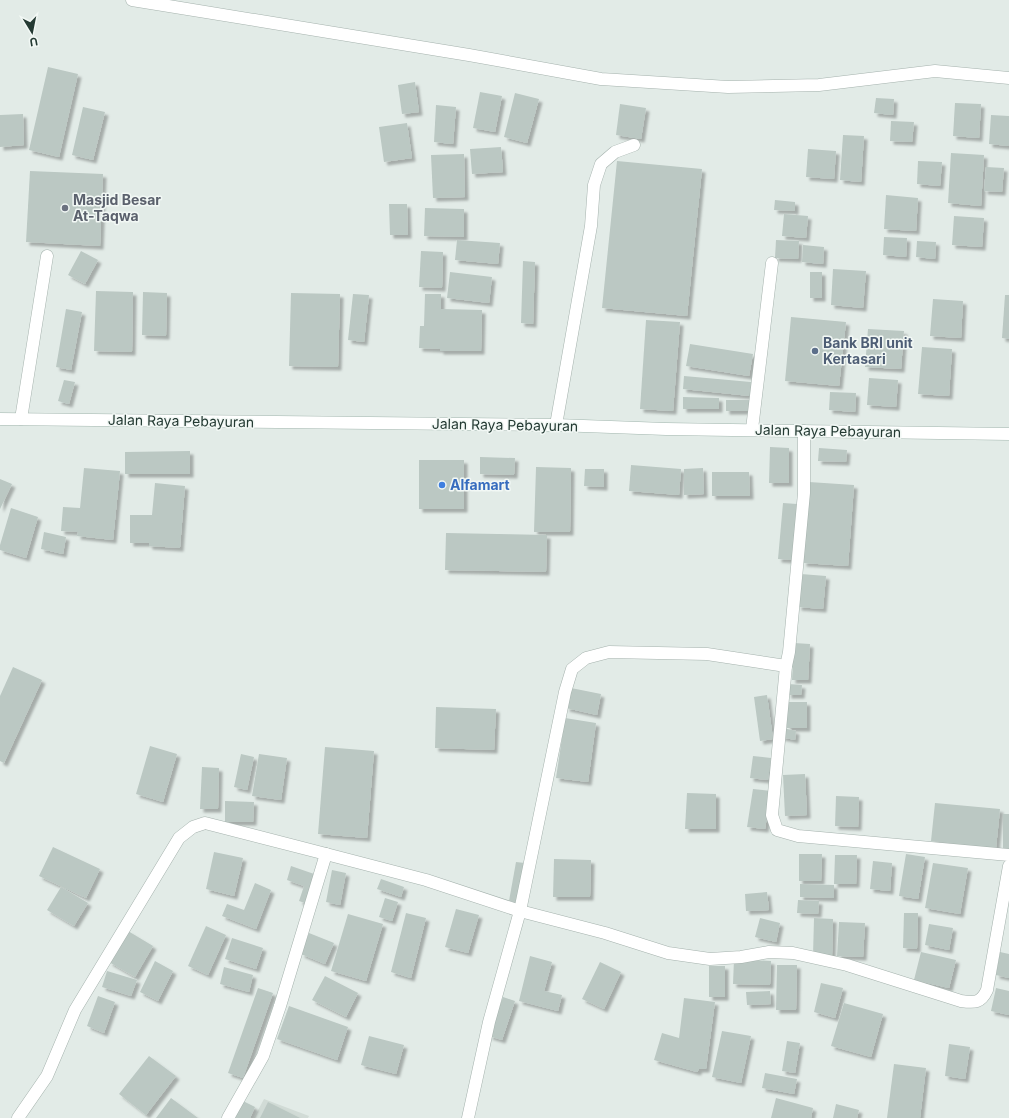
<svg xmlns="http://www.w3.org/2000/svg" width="1009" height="1118" viewBox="0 0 1009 1118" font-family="Inter,sans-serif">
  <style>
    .built { fill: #d1dbd6 }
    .building { fill: #bbc8c3; filter: url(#shadow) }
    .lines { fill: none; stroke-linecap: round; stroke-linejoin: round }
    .service-casing { stroke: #a5b2ad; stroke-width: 13 }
    .minor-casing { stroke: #a5b2ad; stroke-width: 13 }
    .secondary-casing { stroke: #a2b6ae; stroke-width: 13 }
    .service { stroke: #fff; stroke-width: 12 }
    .minor { stroke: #fff; stroke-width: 12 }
    .secondary { stroke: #fff; stroke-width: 12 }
    .worship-dot { fill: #6b7280; stroke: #f2f8f5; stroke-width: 1.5 }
    .service-dot { fill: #5c6f8a; stroke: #f2f8f5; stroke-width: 1.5 }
    .shop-dot { fill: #3f7fe0; stroke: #f2f8f5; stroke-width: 1.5 }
    .labels { text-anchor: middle; stroke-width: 3; stroke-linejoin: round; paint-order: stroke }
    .worship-label { font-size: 14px; font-weight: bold; fill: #5b616d; stroke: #f2f8f5; text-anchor: start }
    .service-label { font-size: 14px; font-weight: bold; fill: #4e5e75; stroke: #f2f8f5; text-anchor: start }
    .street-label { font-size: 14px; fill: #243a33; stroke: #f2f8f5 }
    .shop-label { font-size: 14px; font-weight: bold; fill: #366cbe; stroke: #f2f8f5; text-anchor: start }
  </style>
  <defs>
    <filter id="shadow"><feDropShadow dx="3.5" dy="3.5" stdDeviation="1" flood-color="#0004"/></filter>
  </defs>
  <rect width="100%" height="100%" fill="#e2ebe7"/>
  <!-- built -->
  <path class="built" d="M264,1099L309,1116L308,1118H254Z"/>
  <!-- building -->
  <g class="building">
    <path d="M48,67L78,74L59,157L29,150Z"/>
    <path d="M415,82L419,112L402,114L398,85Z"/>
    <path d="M480,92L502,96L495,132L473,128Z"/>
    <path d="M515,93L539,99L527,143L504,137Z"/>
    <path d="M876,98L894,99L893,115L874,113Z"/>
    <path d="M955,103L981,104L979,138L953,136Z"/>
    <path d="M620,104L646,108L641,139L616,135Z"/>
    <path d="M436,105L456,107L453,144L434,142Z"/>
    <path d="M83,107L105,112L93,160L72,155Z"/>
    <path d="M23,114L24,145L0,147V115Z"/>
    <path d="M991,115L1009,116V146L989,144Z"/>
    <path d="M891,121L914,122L912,142L890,141Z"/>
    <path d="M407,123L412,158L384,162L379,127Z"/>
    <path d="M843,135L864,136L861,182L840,180Z"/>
    <path d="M501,147L503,172L472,174L470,149Z"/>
    <path d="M808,149L836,151L834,179L806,177Z"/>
    <path d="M951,153L984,155L981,206L948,203Z"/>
    <path d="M464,154L465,197L433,198L431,155Z"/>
    <path d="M617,161L702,169L687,316L602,308Z"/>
    <path d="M918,161L942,162L940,186L917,184Z"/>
    <path d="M986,167L1004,168L1002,192L984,191Z"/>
    <path d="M30,171L103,174L100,246L26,242Z"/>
    <path d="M886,195L918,198L916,231L884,229Z"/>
    <path d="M775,200L795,202V211L774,210Z"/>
    <path d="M389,204H407L408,235H390Z"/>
    <path d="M425,208L464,209V237L424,236Z"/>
    <path d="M784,214L808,216L806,238L782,236Z"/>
    <path d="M954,216L984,218L982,247L952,245Z"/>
    <path d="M884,237L907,238L906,257L883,255Z"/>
    <path d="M457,240L500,243L498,264L455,260Z"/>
    <path d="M776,240L799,241L798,259L775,258Z"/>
    <path d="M917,241L936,242L935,259L916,257Z"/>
    <path d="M803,245L824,247L823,264L802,262Z"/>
    <path d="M81,251L98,260L85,284L68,275Z"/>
    <path d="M421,251L443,252L442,288L419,287Z"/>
    <path d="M523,261L535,262L533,324L521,323Z"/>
    <path d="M833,269L866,271L863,308L831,305Z"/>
    <path d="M450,272L492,277L489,303L447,298Z"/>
    <rect x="810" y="272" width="12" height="26"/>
    <path d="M96,291L133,292L132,352L94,351Z"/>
    <path d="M143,292L167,293L166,336L142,335Z"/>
    <path d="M291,293L340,294L338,367L289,366Z"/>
    <path d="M353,294L369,295L364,342L348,340Z"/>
    <path d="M425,294H441V309L482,310L481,351H440V349L419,348L420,326H424Z"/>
    <path d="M1005,295H1009V339L1002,338Z"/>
    <path d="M933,299L963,301L961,338L930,336Z"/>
    <path d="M66,309L82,312L71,370L56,367Z"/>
    <path d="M791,317L846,322L839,386L785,381Z"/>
    <path d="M646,320L680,322L673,411L640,409Z"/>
    <path d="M868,329L904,331L901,369L865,367Z"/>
    <path d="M690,344L753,354L749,376L686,366Z"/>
    <path d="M922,347L952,349L949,396L918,394Z"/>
    <path d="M684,376L751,382L750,396L683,389Z"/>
    <path d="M869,378L898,380L896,407L867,405Z"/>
    <path d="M64,380L75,382L69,404L58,401Z"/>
    <path d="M830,392L856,393L855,412L829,410Z"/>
    <path d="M683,397L719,398V409H683Z"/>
    <rect x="726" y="400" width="23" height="11"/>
    <path d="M770,447L789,448V483H769Z"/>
    <path d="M819,448L847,450L846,462L818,461Z"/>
    <path d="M190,451V474H125V452Z"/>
    <path d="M480,457L515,458L514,475L480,474Z"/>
    <rect x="419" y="460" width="45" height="49"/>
    <path d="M631,465L681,469L679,495L629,491Z"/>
    <path d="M536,467L571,468L570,532H534Z"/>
    <path d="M84,468L120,471L113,540L77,536L78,532L61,531L63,507L80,508Z"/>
    <path d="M703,468L704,494L684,495V469Z"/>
    <path d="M585,469H604V487L584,486Z"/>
    <path d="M712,472H749L750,496H712Z"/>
    <path d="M0,479L12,484L0,509Z"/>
    <path d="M809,482L854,485L848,566L803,563Z"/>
    <path d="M155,483L185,486L180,548L149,546V543H130V515H152Z"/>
    <path d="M783,503L797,504L792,560L778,559Z"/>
    <path d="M11,508L38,517L26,558L0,550V545Z"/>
    <path d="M44,532L66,537L63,554L41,549Z"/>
    <path d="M446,533L547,535L546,572L445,570Z"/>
    <path d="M801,574L826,576L823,609L798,607Z"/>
    <path d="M794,643L810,644L808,680H792Z"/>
    <path d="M13,667L42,680L4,763L0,761V696Z"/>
    <path d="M788,684L802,685L801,695H788Z"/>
    <path d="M571,688L601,694L597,715L566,708Z"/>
    <path d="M767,695L773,739L760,741L754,697Z"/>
    <path d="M786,702H807V728H787Z"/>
    <path d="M436,707L496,709L494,750L435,748Z"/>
    <path d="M565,718L596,723L588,782L556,778Z"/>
    <path d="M783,728L796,731L795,740L781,737Z"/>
    <path d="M150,746L177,754L163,802L136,794Z"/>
    <path d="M325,747L374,751L367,838L318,834Z"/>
    <path d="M241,754L254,757L247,790L234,787Z"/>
    <path d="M259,754L287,758L281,800L252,796Z"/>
    <path d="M753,756L771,758L768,780L750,778Z"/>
    <path d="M202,767L219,768L218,809H200Z"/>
    <path d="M805,774L807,815L785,816L783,775Z"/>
    <path d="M753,789L771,791L765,829L747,827Z"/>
    <path d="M687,793L716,794V829H685Z"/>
    <path d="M836,796L859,797L858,827L835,826Z"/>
    <path d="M225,801L254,802L253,822H225Z"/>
    <path d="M935,803L1000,809L996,848L931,841Z"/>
    <rect x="1003" y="814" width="6" height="35"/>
    <path d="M53,847L100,869L86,898L39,876Z"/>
    <path d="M214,852L243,858L234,896L206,889Z"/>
    <path d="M799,854H822L821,881H799Z"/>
    <path d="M906,854L925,857L918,899L899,896Z"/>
    <path d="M835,855H857L856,884H834Z"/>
    <path d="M554,859L591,860L590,897H553Z"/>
    <path d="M873,861L892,863L890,891L870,889Z"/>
    <path d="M516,862L525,863L518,903L509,901Z"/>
    <path d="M933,863L968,868L960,914L925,908Z"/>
    <path d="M291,866L317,875L308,904L299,901L304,886L287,880Z"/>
    <path d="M332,870L346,873L340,905L326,902Z"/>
    <path d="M381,879L404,887L401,897L377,889Z"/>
    <path d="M255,883L271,890L256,929L222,916L227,904L244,910Z"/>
    <path d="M800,884L834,885V898L800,897Z"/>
    <path d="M61,887L88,903L74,926L47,910Z"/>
    <path d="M767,892L769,910L746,911L745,894Z"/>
    <path d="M385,898L398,902L392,921L379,917Z"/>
    <path d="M798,900L819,901L818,914L797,913Z"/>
    <path d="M456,909L479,915L468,953L445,947Z"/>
    <path d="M406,913L426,918L411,978L391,972Z"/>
    <path d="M904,913H918L917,949L903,948Z"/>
    <path d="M348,914L383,924L366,981L331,971Z"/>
    <path d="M760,918L780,923L776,942L755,937Z"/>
    <path d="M814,918L833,919L832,956H813Z"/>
    <path d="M839,922L865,923L863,957L837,956Z"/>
    <path d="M929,924L953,928L949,950L925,945Z"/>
    <path d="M206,926L226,935L208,975L188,966Z"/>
    <path d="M128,931L153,946L135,977L109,962Z"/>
    <path d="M309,933L334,943L325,964L301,954Z"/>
    <path d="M232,938L263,948L256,969L225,959Z"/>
    <path d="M921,952L956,960L949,988L914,980Z"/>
    <path d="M1000,952L1009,954V978L996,975Z"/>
    <path d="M530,956L552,962L544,991L562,995L558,1011L519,1001Z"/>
    <path d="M734,959L771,961L770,985L733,984Z"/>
    <path d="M155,961L173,971L158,1001L140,992Z"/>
    <path d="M600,962L621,972L604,1009L582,999Z"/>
    <path d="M777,965H797L796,1010H776Z"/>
    <rect x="709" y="966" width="16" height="31"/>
    <path d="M224,967L253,975L249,992L220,984Z"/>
    <path d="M107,971L137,980L131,996L102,987Z"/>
    <path d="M325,976L358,993L346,1017L312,1000Z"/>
    <path d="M821,983L843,988L835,1018L814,1012Z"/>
    <path d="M258,988L273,993L243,1078L228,1073Z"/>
    <path d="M996,988L1009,991V1015L991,1011Z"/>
    <path d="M770,991L771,1004L747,1005L746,992Z"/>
    <path d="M98,996L115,1002L104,1033L87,1026Z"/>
    <path d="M503,997L515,1001L502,1040L489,1036Z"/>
    <path d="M684,998L715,1002L706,1069H699L697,1072L654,1060L662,1033L679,1038Z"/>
    <path d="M844,1003L883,1014L871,1057L831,1046Z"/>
    <path d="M289,1006L348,1027L337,1060L277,1039Z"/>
    <path d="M722,1031L751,1036L741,1083L712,1077Z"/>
    <path d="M369,1036L404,1045L396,1074L361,1065Z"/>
    <path d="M787,1041L800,1043L795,1073L782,1071Z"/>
    <path d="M949,1044L970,1047L965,1079L945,1076Z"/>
    <path d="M149,1056L176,1076L146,1115L119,1094Z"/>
    <path d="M894,1064L926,1068L920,1118H887Z"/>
    <path d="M765,1073L797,1079L794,1094L762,1088Z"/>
    <path d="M171,1098L198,1118H156Z"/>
    <path d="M776,1098L813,1108L811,1118H771Z"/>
    <path d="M243,1101L255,1107L250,1118H235Z"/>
    <path d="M268,1102L300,1118H260Z"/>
    <path d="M836,1104L859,1110L857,1118H833Z"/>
  </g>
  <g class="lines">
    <defs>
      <g id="service">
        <path d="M21,419L47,256"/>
        <path d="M556,425L591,226L594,185L601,164L615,152L634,145"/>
      </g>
      <g id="minor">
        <path d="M132,0L469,55L601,79L728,87L819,85L935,71L1009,78"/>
        <path d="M752,429L772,263"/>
        <path d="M804,431V493L789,652L786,666L772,815L777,830L798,836L1009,855"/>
        <path d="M18,1118L47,1076L75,1010L179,838L193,827L205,823L326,854L426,880L520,911L605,933L668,953L710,959L741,957L769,952L793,953L847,965L961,1001C975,1003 981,1003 987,990L1009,866"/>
        <path d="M228,1118L263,1056L280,1006L326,854"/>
        <path d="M468,1118L489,1022L520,911L565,692L572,669L586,658L609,652L707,654L786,666"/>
      </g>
      <path id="secondary" d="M0,419L556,425L666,429L1009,434"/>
    </defs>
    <!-- service casing -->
    <use href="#service" class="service-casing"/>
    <!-- minor casing -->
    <use href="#minor" class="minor-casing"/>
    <!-- secondary casing -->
    <use href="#secondary" class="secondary-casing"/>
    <!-- service -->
    <use href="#service" class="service"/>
    <!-- minor -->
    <use href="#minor" class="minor"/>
    <!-- secondary -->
    <use href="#secondary" class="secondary"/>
  </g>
  <!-- markers -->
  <circle class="worship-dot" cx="65" cy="208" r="4"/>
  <circle class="service-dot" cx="815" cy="351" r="4"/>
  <circle class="shop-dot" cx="442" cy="485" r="4"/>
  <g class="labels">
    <!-- worship labels -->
    <g class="worship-label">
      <text x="73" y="205">Masjid Besar<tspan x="73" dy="16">At-Taqwa</tspan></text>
    </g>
    <!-- service labels -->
    <g class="service-label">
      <text x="823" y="348">Bank BRI unit<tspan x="823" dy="16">Kertasari</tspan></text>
    </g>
    <!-- street labels -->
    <g class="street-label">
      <text transform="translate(181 421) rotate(1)" y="5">Jalan Raya Pebayuran</text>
      <text transform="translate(505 425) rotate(1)" y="5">Jalan Raya Pebayuran</text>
      <text transform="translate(828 431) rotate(1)" y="5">Jalan Raya Pebayuran</text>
    </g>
    <!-- shop labels -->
    <g class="shop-label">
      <text x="450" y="490">Alfamart</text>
    </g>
  </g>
  <!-- north arrow -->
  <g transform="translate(32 32) rotate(170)" stroke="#f2f8f5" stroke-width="3" paint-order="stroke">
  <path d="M0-3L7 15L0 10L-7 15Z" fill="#243a33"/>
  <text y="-6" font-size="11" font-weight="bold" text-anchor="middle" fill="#243a33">U</text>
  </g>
</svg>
